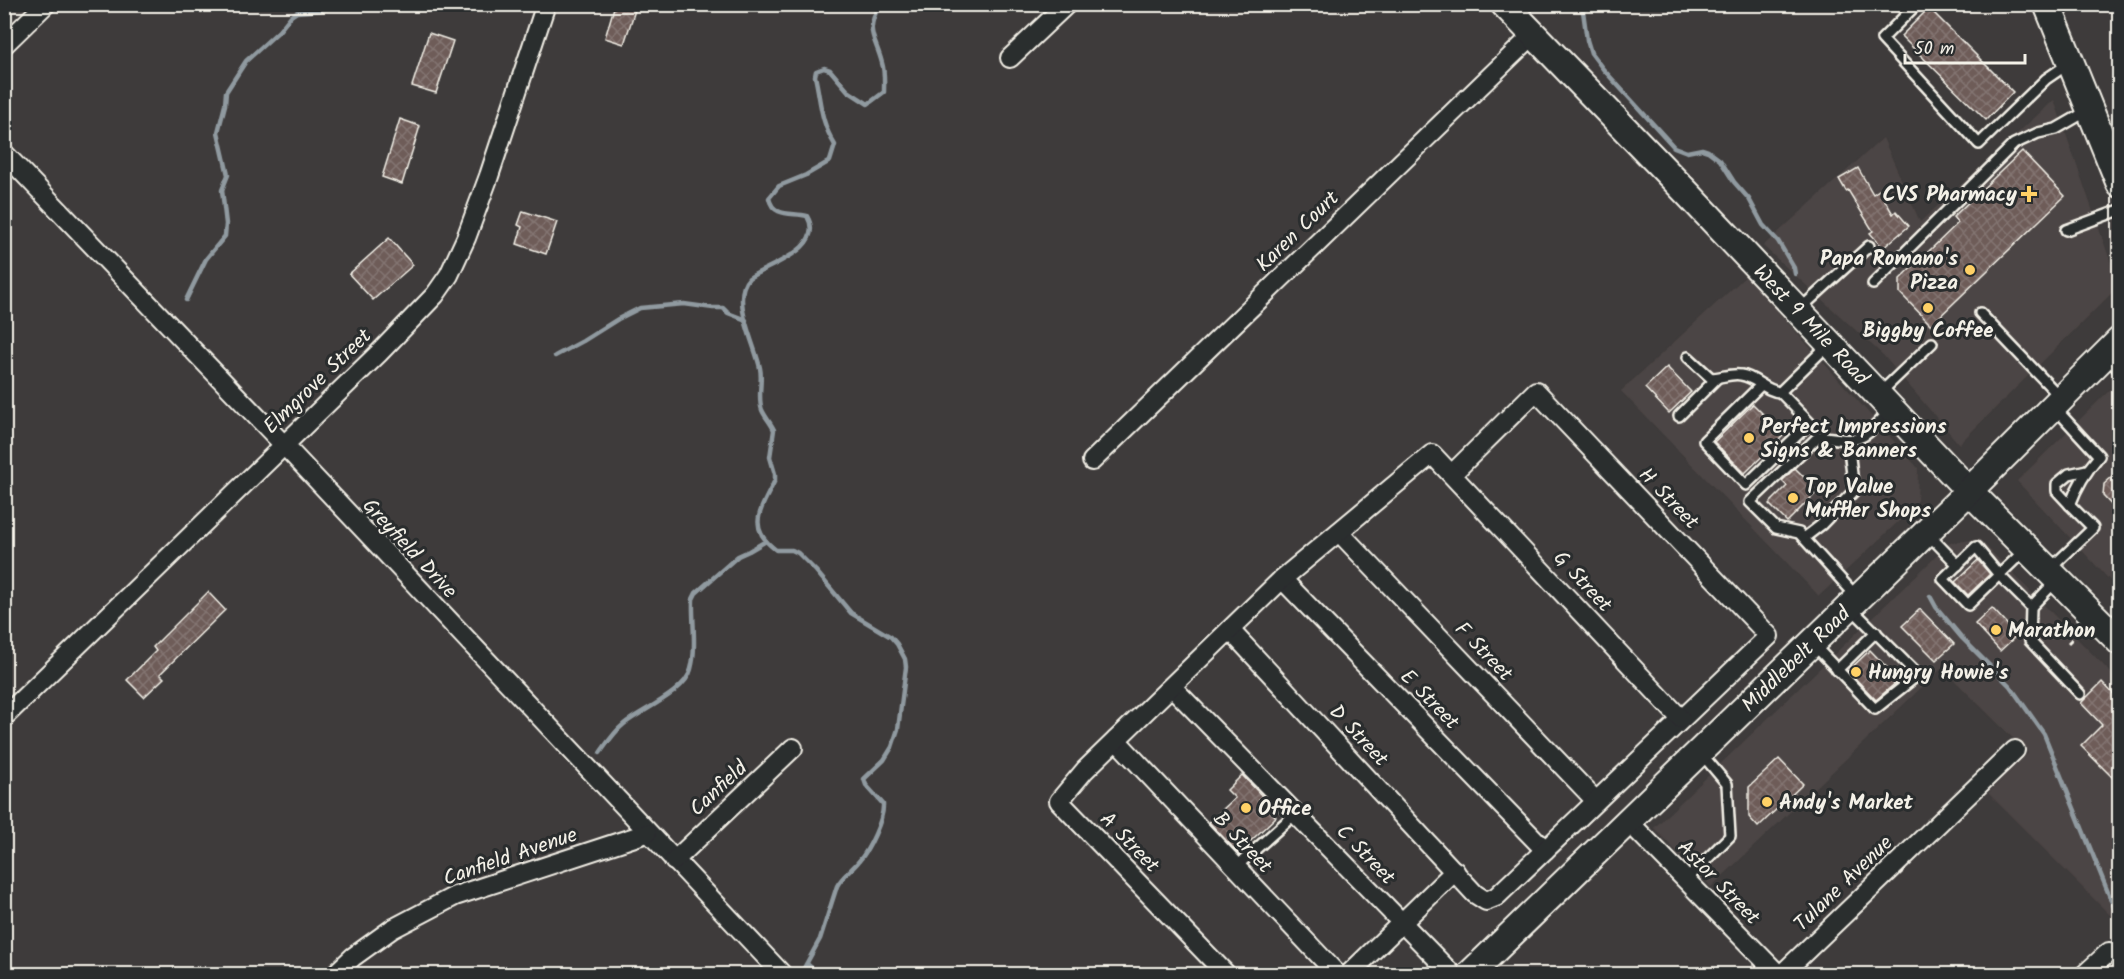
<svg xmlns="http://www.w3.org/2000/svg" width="2124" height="979" viewBox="0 0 2124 979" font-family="Kalam,sans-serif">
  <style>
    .built { fill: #4c4544 }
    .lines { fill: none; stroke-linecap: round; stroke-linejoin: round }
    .stream { stroke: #909aa0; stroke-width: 4.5 }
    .building { fill: url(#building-cross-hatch); stroke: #f4f1e8; stroke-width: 1.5 }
    .lane-casing { stroke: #f4f1e8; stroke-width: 14 }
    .street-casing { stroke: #f4f1e8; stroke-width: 22 }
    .secondary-casing { stroke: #f4f1e8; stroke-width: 30 }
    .path { stroke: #f4f1e8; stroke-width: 3; stroke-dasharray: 6 4.5; stroke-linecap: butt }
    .lane { stroke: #2a2d2e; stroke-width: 9 }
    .street { stroke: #2a2d2e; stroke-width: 18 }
    .secondary { stroke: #2a2d2e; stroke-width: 26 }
    .poi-dot { fill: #ffd166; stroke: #2a2d2e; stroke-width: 2 }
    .labels { text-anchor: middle; stroke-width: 6; stroke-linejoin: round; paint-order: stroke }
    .poi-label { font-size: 21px; font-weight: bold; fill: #f4f1e8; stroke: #2a2d2e; text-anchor: start }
    .street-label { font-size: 21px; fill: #f4f1e8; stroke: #2a2d2e }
  </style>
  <defs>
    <pattern id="building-cross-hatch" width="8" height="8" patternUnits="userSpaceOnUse" patternTransform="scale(1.5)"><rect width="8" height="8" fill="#6e5c59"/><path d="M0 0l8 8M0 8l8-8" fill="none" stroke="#837471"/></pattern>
  </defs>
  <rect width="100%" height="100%" fill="#3e3b3b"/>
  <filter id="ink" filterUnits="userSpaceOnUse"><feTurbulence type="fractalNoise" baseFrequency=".0167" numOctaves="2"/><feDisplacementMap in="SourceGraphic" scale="12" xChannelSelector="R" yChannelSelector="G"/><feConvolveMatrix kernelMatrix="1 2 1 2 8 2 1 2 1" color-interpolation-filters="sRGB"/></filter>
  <g filter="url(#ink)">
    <!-- built -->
    <g class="built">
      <path d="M2054,100L2119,286L1959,444L1883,355L1763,246L1883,138L1920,222Z"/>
      <path d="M1746,276L1918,468L1917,504L1819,596L1621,391Z"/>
      <path d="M2119,381V590L2017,481Z"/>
      <path d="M1979,539L2119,681V924L1988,793L2028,753L1942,668L1711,887L1654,828L1950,543Z"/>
    </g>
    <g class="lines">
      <!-- stream -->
      <g class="stream">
        <path d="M1582,4L1587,40L1591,53L1603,69L1674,147L1687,152L1702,149L1708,151L1720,160L1734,182L1749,199L1763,225L1778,241L1794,268L1795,274"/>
        <path d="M186,300L206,259L225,236L226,224L222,190L228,175L218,132L225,105L226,92L246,61L279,31L291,16L297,12L320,10L327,8L330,4"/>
        <path d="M555,356L583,341L618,319L640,308L684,304L713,308H723L728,313L746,320"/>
        <path d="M1930,596L1936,607L1962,638L2010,686L2044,734L2120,922"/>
        <path d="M600,753C607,743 614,732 624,724C641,710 686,692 691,669C697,647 692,621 693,599L696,593L738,556L749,551L766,541"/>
        <path d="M807,964L819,974"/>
        <path d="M804,968L820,939L837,886C842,876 852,870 859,861C869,850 884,819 883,804L866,785L864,779L884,760L892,747L898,729L906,667L905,659L897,644L891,637L851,613L816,571L798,553L792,550H776C745,527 762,508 775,480V474L770,457L774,430C771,423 765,417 762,410C757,397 763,381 760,368C755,344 730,298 749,278C770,264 826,249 807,216C793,212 773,218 769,198L779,186L806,175L830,161L835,145C820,121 821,102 815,76L816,71L824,68L830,70L848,91L868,104L884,92C884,83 885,72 882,63C875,36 864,33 880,4"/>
      </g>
    </g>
    <!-- building -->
    <g class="building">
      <path d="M615,4H637L624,44L605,38Z"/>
      <path d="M1929,8L2013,92L1986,120L1901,36Z"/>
      <path d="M429,33L453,41L436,93L412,86Z"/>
      <path d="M400,119L420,126L402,184L382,177Z"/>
      <path d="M2022,151L2065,196L1931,325L1900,293V279L1958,223L1953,217Z"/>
      <path d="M1858,168L1873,194L1879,190L1893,214L1896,211L1909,226L1883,248L1870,233L1873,231L1848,190L1846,191L1839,179Z"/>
      <path d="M523,211L557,222L546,254L517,244L522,227L518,225Z"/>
      <path d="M389,238L413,265L373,300L349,274Z"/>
      <path d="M1667,367L1691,392L1669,413L1645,388Z"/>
      <path d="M1753,404L1784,435L1745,473L1714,442Z"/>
      <path d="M1795,468L1818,491L1787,522L1769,504L1787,486L1782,481Z"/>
      <path d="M2120,470V514L2103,496L2104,484Z"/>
      <path d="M1978,560L1990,574L1968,595L1955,582Z"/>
      <path d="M208,592L225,610L160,674L164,678L144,697L127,680L156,651L153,647Z"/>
      <path d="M1992,608L2017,635L2000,651L1975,624Z"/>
      <path d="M1920,609L1954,644L1936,660L1902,626Z"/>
      <path d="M1870,650L1899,680L1876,700L1848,671Z"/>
      <path d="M2102,682L2120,701V785L2081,746L2102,725L2081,703Z"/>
      <path d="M1779,759L1803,784L1758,827L1749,817V787Z"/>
      <path d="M1242,775L1262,796L1259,799L1276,817L1238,853L1209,822L1235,798L1227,790Z"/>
    </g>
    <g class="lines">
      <defs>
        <g id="lane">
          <path d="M1917,4L1882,39L1979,144L2046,79L2068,64"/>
          <path d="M2066,230L2120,210"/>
          <path d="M1873,284L2014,144L2038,133L2056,129L2089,110"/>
          <path d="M1800,309L1869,246"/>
          <path d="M1980,313L2061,398"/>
          <path d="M2108,356L2120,372"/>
          <path d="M1688,357L1711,378C1721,378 1731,373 1741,375C1756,377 1765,391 1780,392L1828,345"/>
          <path d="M1761,385L1704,441L1746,485L1810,423L1780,392"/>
          <path d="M1880,393L1932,343"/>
          <path d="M1679,416L1717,378"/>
          <path d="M2070,505L2057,491V484L2069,474L2087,470"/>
          <path d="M1928,534L1958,565"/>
          <path d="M1804,538L1821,525L1854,491L1848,441"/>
          <path d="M2025,550L1999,575L1976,547L1943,579L1968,605L1999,575L2031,607L2057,580"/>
          <path d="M2050,569L2093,528L2070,505C2077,486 2086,471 2099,456L2055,408"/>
          <path d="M1856,596L1799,533L1776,528L1750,502L1819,436C1864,444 1860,441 1891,410"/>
          <path d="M2031,607L2030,641L2080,694"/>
          <path d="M1812,643L1875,709L1918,675L1851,608"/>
          <path d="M1837,670L1876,632"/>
          <path d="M1236,867L1295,814"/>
          <path d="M1686,880L1730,836L1727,784L1700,752"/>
        </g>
        <g id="street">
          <path d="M4,45L46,4"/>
          <path d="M1010,58L1067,4"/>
          <path d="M4,153L283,444L782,974"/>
          <path d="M1092,461L1533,35"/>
          <path d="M1339,532L1596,801"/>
          <path d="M1282,579L1545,850"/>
          <path d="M1230,630L1475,894L1486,901L1496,897L1769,636L1536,391L1452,474"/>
          <path d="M1172,687L1452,974"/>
          <path d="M4,717L379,353L435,295L449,275L466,238L489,176L546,4"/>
          <path d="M1116,740L1337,974"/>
          <path d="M1628,821L1778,974"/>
          <path d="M674,861L793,748"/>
          <path d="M335,974L353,957L392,929L455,896L647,833"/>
          <path d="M1226,974L1059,801L1085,770L1282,579L1432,454L1681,719"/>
          <path d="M1349,974L1455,871"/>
          <path d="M1782,974L2015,750"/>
          <path d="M2085,974L2109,952"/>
        </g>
        <g id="secondary">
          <path id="s1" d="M1504,4L1688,194L1969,491L2120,642"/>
          <path d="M2047,4L2120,184"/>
          <path id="s2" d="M1470,974L1969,491L2120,340"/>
        </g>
      </defs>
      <!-- lane casing -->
      <use href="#lane" class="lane-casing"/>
      <!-- street casing -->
      <use href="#street" class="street-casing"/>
      <!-- secondary casing -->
      <use href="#secondary" class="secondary-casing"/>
      <!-- path -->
      <path class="path" d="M2068,643L2075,636"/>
      <!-- lane -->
      <use href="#lane" class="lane"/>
      <!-- street -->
      <use href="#street" class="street"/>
      <!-- secondary -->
      <use href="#secondary" class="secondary"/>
    </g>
  </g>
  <!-- markers -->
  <g class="poi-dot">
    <path d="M2026 185h6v6h6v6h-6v6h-6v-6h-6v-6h6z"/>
    <circle cx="1970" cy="270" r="6"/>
    <circle cx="1928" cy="308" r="6"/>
    <circle cx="1749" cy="438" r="6"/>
    <circle cx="1793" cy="498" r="6"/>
    <circle cx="1996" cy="630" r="6"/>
    <circle cx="1856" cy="672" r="6"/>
    <circle cx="1767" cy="802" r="6"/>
    <circle cx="1246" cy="808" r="6"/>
  </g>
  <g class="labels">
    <!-- poi labels -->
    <g class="poi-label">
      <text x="2017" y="201" text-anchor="end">CVS Pharmacy</text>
      <text x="1958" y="265" text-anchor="end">Papa Romano's<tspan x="1958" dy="24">Pizza</tspan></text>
      <text x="1928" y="337" text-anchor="middle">Biggby Coffee</text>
      <text x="1761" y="433">Perfect Impressions<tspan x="1761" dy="24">Signs &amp; Banners</tspan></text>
      <text x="1805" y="493">Top Value<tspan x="1805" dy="24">Muffler Shops</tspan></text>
      <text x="2008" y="637">Marathon</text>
      <text x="1868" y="679">Hungry Howie's</text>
      <text x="1779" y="809">Andy's Market</text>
      <text x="1258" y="815">Office</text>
    </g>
    <!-- street labels -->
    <g class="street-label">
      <text transform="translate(1297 231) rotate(-44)" y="7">Karen Court</text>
      <text dy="7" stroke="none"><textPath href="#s1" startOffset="444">West 9 Mile Road</textPath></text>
      <text transform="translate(317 381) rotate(-44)" y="7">Elmgrove Street</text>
      <text transform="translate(1669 498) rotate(46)" y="7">H Street</text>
      <text transform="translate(410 548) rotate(47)" y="7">Greyfield Drive</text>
      <text transform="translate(1583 581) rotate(47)" y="7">G Street</text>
      <text transform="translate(1484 651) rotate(46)" y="7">F Street</text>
      <text dy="7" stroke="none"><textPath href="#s2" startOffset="453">Middlebelt Road</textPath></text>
      <text transform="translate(1430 699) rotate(46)" y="7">E Street</text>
      <text transform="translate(1359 735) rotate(47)" y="7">D Street</text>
      <text transform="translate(718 788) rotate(-43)" y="7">Canfield</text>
      <text transform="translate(1130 842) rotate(46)" y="7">A Street</text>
      <text transform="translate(1243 842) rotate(47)" y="7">B Street</text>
      <text transform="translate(1366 854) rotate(46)" y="7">C Street</text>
      <text transform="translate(510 856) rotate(-19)" y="7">Canfield Avenue</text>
      <text transform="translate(1719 882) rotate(46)" y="7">Astor Street</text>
      <text transform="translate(1843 883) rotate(-44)" y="7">Tulane Avenue</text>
    </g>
  </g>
  <!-- margin -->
  <rect width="2124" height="979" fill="none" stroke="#2a2d2e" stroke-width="24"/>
  <rect x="12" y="12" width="2100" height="955" fill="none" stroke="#f4f1e8" stroke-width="2" filter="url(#ink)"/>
  <!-- scale -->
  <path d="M1905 54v9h120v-9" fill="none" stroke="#f4f1e8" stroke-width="3"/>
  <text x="1914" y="54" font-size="18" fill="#f4f1e8" stroke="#2a2d2e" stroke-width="4.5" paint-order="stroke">50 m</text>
</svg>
